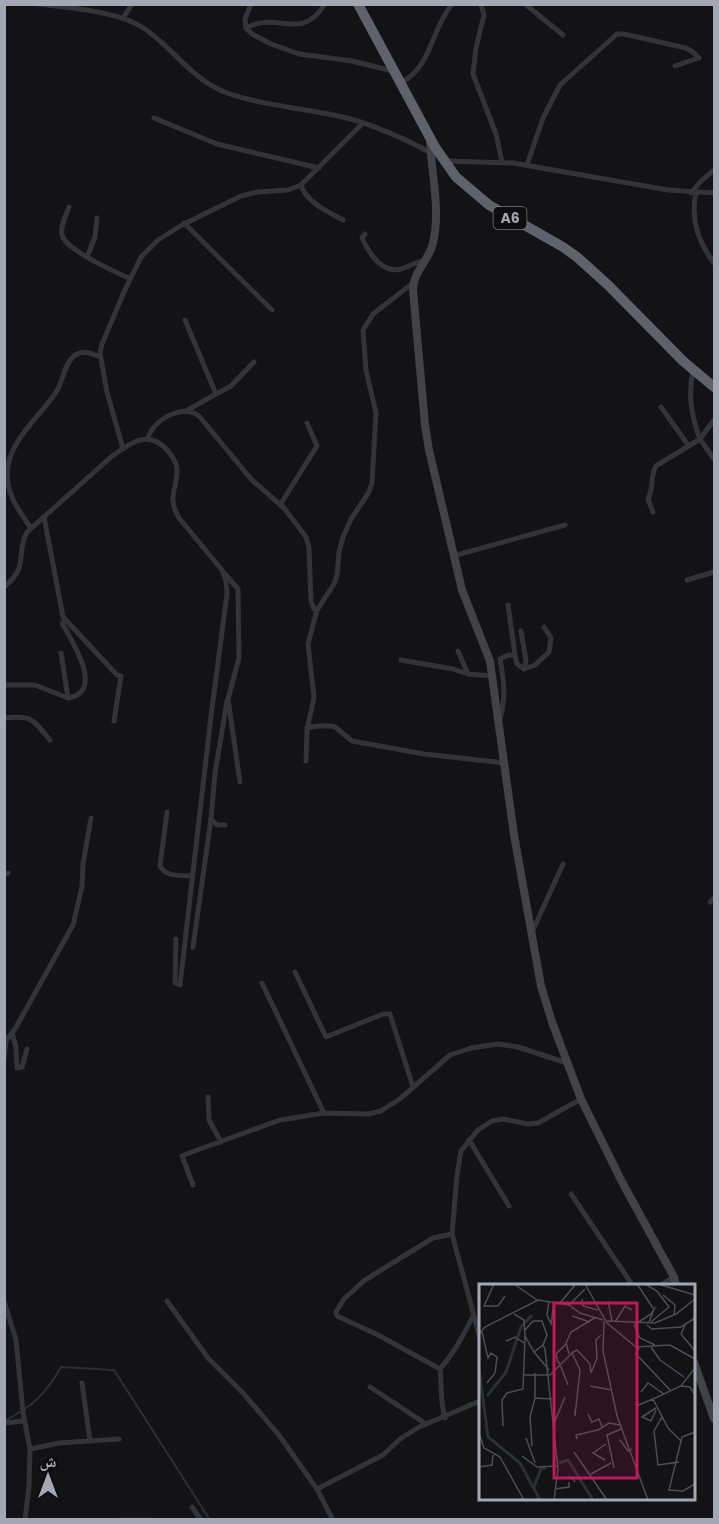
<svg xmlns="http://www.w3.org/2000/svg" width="719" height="1524" viewBox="0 0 719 1524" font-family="Poppins,'Noto Naskh Arabic',sans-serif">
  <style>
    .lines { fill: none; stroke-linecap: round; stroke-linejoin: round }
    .stream { stroke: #293038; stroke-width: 2 }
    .street { stroke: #333439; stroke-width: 5 }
    .secondary { stroke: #414349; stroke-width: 8 }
    .highway { stroke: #5f626a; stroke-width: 10 }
    .labels { text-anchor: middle; stroke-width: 4.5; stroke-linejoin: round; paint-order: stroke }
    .shield { fill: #0e0d0f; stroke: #777a83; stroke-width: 1.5 }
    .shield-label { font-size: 14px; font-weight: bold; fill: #a4a8b5 }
    .inset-river { fill: none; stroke: #293038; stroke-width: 3 }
    .inset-road { fill: none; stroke: #4d4e54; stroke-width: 1.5 }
    .view { fill: #c2185b; fill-opacity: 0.15; stroke: #c2185b; stroke-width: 3 }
    .inset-edge { fill: none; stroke: #a4a8b5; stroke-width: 3 }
  </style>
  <rect width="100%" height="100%" fill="#131214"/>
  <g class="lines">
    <!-- stream -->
    <path class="stream" d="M4,1421C33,1406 45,1395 61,1367L114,1370L210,1520"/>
    <!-- street -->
    <g class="street">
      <path d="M39,4C70,8 119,11 145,29C174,49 192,80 227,93C264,106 304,108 343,117C369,123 408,140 431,153"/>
      <path d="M251,4L245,19L246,28L252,34L271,44L299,54L352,61L393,71"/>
      <path d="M481,4L484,15L476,48L473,74L496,134L502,162"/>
      <path d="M525,4L563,35"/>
      <path d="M123,18L132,4"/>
      <path d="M246,28C279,10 300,43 325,4"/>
      <path d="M401,83C433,65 430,31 452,4"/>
      <path d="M154,118L217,144L319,168"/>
      <path d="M446,161L513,163L668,190L714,193"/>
      <path d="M527,165L543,118L560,85L617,34H624L686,48L693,52L699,58L675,66"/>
      <path d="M301,185C306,202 328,212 343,220"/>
      <path d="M691,193L701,181L714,170"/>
      <path d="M696,193C690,219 699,243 714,263"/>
      <path d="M69,207C66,216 60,226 62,235C66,250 115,272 129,278"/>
      <path d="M184,223L272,310"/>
      <path d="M365,234L362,238C369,253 382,274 401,269C410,266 415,262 424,261"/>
      <path d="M87,257L95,237L97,218"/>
      <path d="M185,320L216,394L186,411"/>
      <path d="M216,394L231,386L254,362"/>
      <path d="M661,407L688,445"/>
      <path d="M714,420L700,439L714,459"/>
      <path d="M148,438C153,420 182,403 199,416L251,479L284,508L306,537L309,548L311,601L314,609L317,610L334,584L337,575L339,552L343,537L351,519L369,492L372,483L376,413L366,370L363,330L373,314L413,283"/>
      <path d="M123,449L107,392L100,353L102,344L124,292L141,257L158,240L182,225L241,196L257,192L288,190L301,185L363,123"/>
      <path d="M280,505L317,446L307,423"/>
      <path d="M653,512L648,499C654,488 650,476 656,466L700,439C691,415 688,395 693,370"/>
      <path d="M44,517L63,617L117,675L121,676L114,721"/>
      <path d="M31,528C17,509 4,490 8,465C14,435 43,414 58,389C63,379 65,363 74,356C81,350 92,353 100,357"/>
      <path d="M453,556L565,525"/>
      <path d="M225,574L238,589L239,658L228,699L240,782"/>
      <path d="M687,580L714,572"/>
      <path d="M4,587C30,566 15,555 27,532L111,457C131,442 149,429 168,451C172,456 176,461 177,468C178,489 166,496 179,518L222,570L226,581L227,594L211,716L180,985L175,983L176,939"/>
      <path d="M458,651L468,674L493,676"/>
      <path d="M61,653L68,698C106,692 71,640 62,623L66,620"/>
      <path d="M515,655L517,664L524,669L526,661L521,631"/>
      <path d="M401,660L453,669L468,674"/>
      <path d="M524,669L535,665L549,652L551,638L544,627"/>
      <path d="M4,685H35L68,698"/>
      <path d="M4,718C33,715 32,719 50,740"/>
      <path d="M500,719C506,699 504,680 500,659L508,655H515L508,605"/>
      <path d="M307,728L317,726H331L335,727L352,741L424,754L505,763"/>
      <path d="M306,761L307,730L314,697L308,644L317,610"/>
      <path d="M167,812L160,866C167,878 181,875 193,876"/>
      <path d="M225,825H217L211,819L215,773L227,701"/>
      <path d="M4,875L8,873"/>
      <path d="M710,902L714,898"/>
      <path d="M533,930L563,864"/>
      <path d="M193,947L211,819"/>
      <path d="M295,972L326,1037L383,1014H390L413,1087"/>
      <path d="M262,983L324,1113"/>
      <path d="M12,1033L16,1047L17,1068L22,1067L27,1049"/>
      <path d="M4,1043L15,1029L73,925L82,887L83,864L91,818"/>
      <path d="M4,1060L6,1042"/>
      <path d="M208,1097L209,1120L221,1142"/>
      <path d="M469,1140L509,1206"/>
      <path d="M193,1185L182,1156L189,1153L280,1120L324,1113L368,1114L381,1111L401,1098L450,1055L471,1048L498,1044L518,1047L567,1063"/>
      <path d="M571,1194L633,1286"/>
      <path d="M659,1286L674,1277"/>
      <path d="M4,1301L16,1340L23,1412L30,1449L29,1486L25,1520"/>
      <path d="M167,1301L208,1358L242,1392L279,1435L317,1489L333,1520"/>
      <path d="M480,1338L452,1234L457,1175L461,1151L478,1130L492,1121L503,1119L528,1124L538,1123L581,1099"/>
      <path d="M440,1369L378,1335L337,1316L336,1312L344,1299L365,1280L433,1238L452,1234"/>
      <path d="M82,1383L90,1441"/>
      <path d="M370,1387L426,1424"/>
      <path d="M445,1418C440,1402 442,1386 440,1369C454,1353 463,1336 473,1316"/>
      <path d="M4,1423L24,1421"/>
      <path d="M30,1449L59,1443L119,1439"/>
      <path d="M317,1489L383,1455L400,1439L419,1427L480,1401"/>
      <path d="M192,1507L201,1520"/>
      <path d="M120,1520H150"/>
    </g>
    <!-- secondary -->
    <g class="secondary">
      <path d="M430,139C431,174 441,208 433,243C429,261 413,271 413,290L425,425L429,450L462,590L490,661L514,835L541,986L552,1022L581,1099L622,1182L674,1277L676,1286"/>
      <path d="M694,1362L714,1419"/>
    </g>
    <!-- highway -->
    <path class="highway" d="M358,4L435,147L456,177L489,205L563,247L577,257L608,285L683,361L714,387"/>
  </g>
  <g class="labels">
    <!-- shield labels -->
    <rect class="shield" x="493.5" y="207" width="33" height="22" rx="4.5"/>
    <g class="shield-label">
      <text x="510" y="223">A6</text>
    </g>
  </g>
  <!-- overview -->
  <g transform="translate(479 1284)">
    <rect width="216" height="216" fill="#131214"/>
    <path class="inset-river" d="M0,85L9,153L41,179L61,216M8,112L27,88L42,43L53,31M80,179L89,176L114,216M55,203L62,185L67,184"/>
    <path class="inset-road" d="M15,0L5,22H19L26,12M35,0L58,16M106,0L128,39L157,63L191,61L216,75M158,0L174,24M166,0L178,7L190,23L172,38M179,0L216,11M184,11L196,21L195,30M103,15L104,22L119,26M129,17L133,37M70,18L68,31L72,40L75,18M81,19L96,1M90,21L106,5M35,30L45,36L46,52L55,68L64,61L66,65L79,185L75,216M93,32L111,38M125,37L124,67L138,132L169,216M128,37L176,39L197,30L216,15M136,38L146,22L153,26M207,39L202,50L216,67M155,41L172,30L176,23L170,38M155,41L161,54L176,61M168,41L173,45L202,43L216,34M46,46L54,37H63L68,51L64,61M3,48L9,74L12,69L18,73L16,89L8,99M0,50L6,43L59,16L90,21L101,29L124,36M27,57L36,53L45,59M172,63L181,76L205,93M160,64L157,70L192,107M55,68L70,86M92,69L98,66L111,80L112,89L118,74L117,56L122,51M90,70L87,59L92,48L117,33M80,78L89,101M79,79L77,70L87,60M56,89V114M45,91H71L93,69L101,86L96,132V126M111,102L133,106M202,102L211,103L216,111M162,108L169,99L185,110M157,122L174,115M177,124L163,133L172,137L177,126M109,130L113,138L120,135L123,143M183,133L175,147L179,181L200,178M24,142L23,116L28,109L44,105L46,52M74,142L86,113M216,148L203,153L190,206L204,207L216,200M0,149L5,164L21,173L45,216M47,154L56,179M98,155L97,151L119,146L130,139L141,141M141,156L149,167L153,165M202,157L189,144L174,115L202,102L216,84M53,162L51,133L56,114L73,115M95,168L128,216M43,172L58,183L78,182M126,176L114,169L127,160M0,183L13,181L14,171M135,184L128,151L142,145M112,190L132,179M78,194L93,193L96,198M76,205L90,203V198"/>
    <path class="view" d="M75,19H158V194H75Z"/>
    <rect width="216" height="216" class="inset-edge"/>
  </g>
  <!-- border -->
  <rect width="719" height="1524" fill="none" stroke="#a4a8b5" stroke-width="12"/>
  <!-- north arrow -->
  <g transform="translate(48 1476)" stroke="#0e0d0f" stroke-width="4.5" paint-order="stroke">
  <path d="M0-4.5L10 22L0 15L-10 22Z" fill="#a4a8b5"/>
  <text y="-9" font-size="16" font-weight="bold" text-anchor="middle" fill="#a4a8b5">ش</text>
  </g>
</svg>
